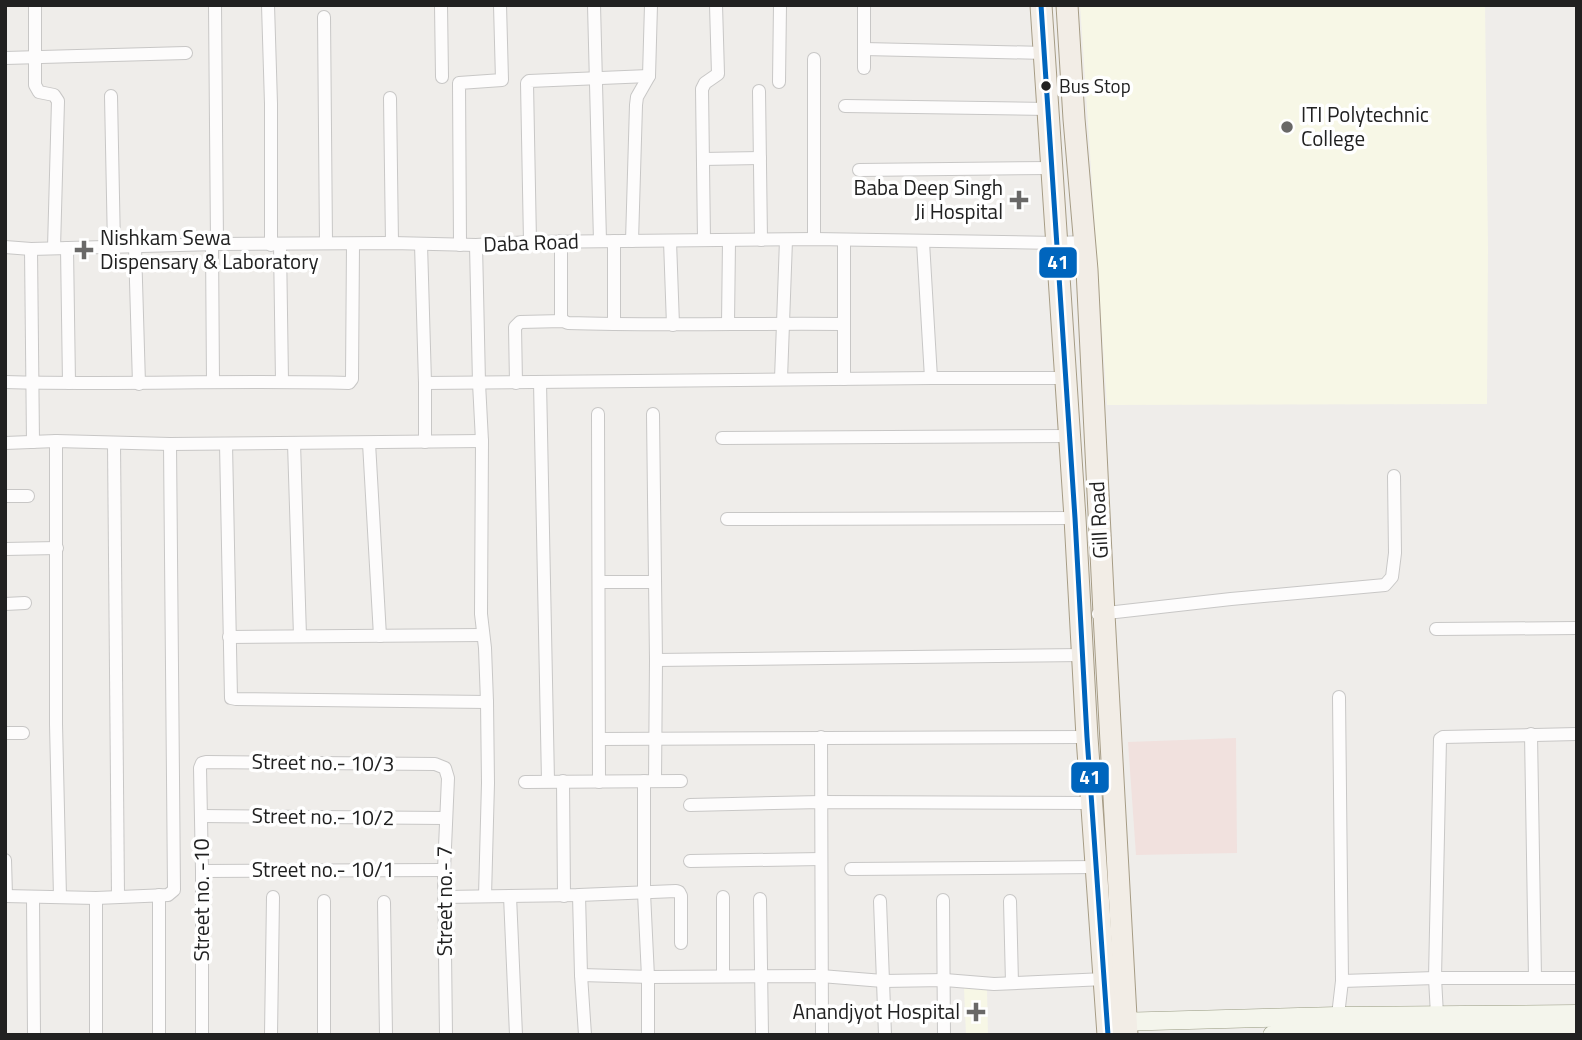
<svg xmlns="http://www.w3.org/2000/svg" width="1582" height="1040" viewBox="0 0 1582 1040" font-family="'Titillium Web',sans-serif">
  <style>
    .commercial { fill: #f1e1de }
    .education { fill: #f7f7e6 }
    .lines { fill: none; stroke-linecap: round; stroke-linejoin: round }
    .street-casing { stroke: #c8c7c6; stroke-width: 14 }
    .secondary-casing { stroke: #979a80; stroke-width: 19 }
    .primary-casing { stroke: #a69c85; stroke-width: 23 }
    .street { stroke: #fdfcfc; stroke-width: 12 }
    .secondary { stroke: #f4f5ec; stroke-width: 18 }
    .primary { stroke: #f2ede6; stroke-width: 21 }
    .bus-1-casing { stroke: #fff; stroke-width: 10 }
    .bus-1 { stroke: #0065bd; stroke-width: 5 }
    .bus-dot { fill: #212121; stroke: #fff; stroke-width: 2.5 }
    .poi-dot { fill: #696867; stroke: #fff; stroke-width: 2.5 }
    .labels { text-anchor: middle; stroke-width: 7; stroke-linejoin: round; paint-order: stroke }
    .bus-label { font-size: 19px; fill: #212121; stroke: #fff; text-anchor: start }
    .poi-label { font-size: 21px; fill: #212121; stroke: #fff; text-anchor: start }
    .street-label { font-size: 21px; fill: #212121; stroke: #fff }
    .line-badge { stroke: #fff; stroke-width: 2.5 }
    .badge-label { font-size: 19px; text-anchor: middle; font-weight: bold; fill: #fff }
  </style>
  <rect width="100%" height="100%" fill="#efedea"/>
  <!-- commercial -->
  <path class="commercial" d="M1236,738L1237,853L1136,855L1128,742Z"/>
  <!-- education -->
  <g class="education">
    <path d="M1080,5H1485L1488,249L1487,404L1107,405Z"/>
    <path d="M964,988L987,989L988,1035H966Z"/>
  </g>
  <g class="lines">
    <defs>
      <g id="street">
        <path d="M35,5V85L39,92L54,95L58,101L54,248"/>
        <path d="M215,5L217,244"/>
        <path d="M268,5L271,104V245"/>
        <path d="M441,5L442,77"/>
        <path d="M594,5L600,241"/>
        <path d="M864,5V68"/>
        <path d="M324,17L326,243"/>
        <path d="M864,49L1045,53"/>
        <path d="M5,58L186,53"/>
        <path d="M779,82L780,5"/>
        <path d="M759,91L761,240"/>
        <path d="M111,96L114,247"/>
        <path d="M390,98L392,243"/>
        <path d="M845,106L1048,109"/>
        <path d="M703,159L760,158"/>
        <path d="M859,170L1052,168"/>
        <path d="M814,239V59"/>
        <path d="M704,240L702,89L705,83L718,74L716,5"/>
        <path d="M561,241V317L563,321"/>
        <path d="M614,241V324"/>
        <path d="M632,241L636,105L637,97L649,76L651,5"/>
        <path d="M670,241L673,325"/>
        <path d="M530,242L527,83L529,81L649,76"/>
        <path d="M923,242L931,378"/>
        <path d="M212,244L213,382"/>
        <path d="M421,244L425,383V442"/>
        <path d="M280,245L282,381"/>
        <path d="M460,245L459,83L502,80L500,5"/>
        <path d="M476,245L479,383L482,441L481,614L485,648L487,702L488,783L485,896"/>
        <path d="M5,247L31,249L217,244L392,243L476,245L530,242L814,239L1057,243L1085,242"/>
        <path d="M135,247L139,384"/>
        <path d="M67,248L69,383"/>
        <path d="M31,249L33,442"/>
        <path d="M728,324L729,241"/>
        <path d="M781,379L786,240"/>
        <path d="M844,379V241"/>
        <path d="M5,382C120,385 234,380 349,383L352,379L353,244"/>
        <path d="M540,382L548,781"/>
        <path d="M425,383L931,378H1065"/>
        <path d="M516,383L515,327L520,322L563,321L568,323C659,326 751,323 843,324"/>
        <path d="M598,414L599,782"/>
        <path d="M653,414L656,660L655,781"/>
        <path d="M722,438L1069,436"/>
        <path d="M56,441V724L60,897"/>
        <path d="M5,443L56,441L170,444L482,441"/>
        <path d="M114,443L118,897"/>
        <path d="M294,443L300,636"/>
        <path d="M369,443L380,636"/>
        <path d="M226,444L231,698L236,699L487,702"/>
        <path d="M5,496H28"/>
        <path d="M727,519L1075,518"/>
        <path d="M5,549L57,548"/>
        <path d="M599,582H655"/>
        <path d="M5,604L25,603"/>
        <path d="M1098,614L1231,599L1385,585L1392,577L1395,553L1394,476"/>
        <path d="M1436,629L1577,628"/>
        <path d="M229,637L483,635"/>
        <path d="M656,660L1082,655"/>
        <path d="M5,733H23"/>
        <path d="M1531,734L1535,978"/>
        <path d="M821,737L822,1035"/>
        <path d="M599,739L1087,737"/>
        <path d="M563,781L564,896"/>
        <path d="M644,781V893L648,977V1035"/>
        <path d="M525,782L681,781"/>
        <path d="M690,805L821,802L1091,803"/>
        <path d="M201,816L445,818"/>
        <path d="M5,860L6,896"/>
        <path d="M690,861L821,859"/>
        <path d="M851,869L1096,867"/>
        <path d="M202,871L444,870"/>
        <path d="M159,895V1035"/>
        <path d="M579,895L581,975L585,1035"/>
        <path d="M5,896L96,898L168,895L174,890L170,444"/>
        <path d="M510,896L516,1035"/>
        <path d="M33,897L34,1035"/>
        <path d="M444,897L579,895L676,891L679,892L681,896V943"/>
        <path d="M723,897V976"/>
        <path d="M96,898V1035"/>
        <path d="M760,899L762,1035"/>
        <path d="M943,900L944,1035"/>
        <path d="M324,901V1035"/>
        <path d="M880,901L885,1035"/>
        <path d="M1010,901L1012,983"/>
        <path d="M384,902L386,1035"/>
        <path d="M581,975L651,977L821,976L883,981L945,980L994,984L1105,979"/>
        <path d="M1342,981L1435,978H1577"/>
        <path d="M1437,1015L1435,978L1440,739L1443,737L1577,734"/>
        <path d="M1337,1024L1342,981L1339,697"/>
        <path d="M202,1035V871L200,768L202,763L206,762L435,764L445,768L448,778L444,870L446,1035"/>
        <path d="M271,1035L273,897"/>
      </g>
      <g id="secondary">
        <path d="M1115,1022L1337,1016L1577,1014"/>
        <path d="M1272,1035L1364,1031L1577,1028"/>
      </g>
      <g id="primary">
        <path d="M1041,5L1075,518L1087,737L1108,1035"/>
        <path d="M1067,5L1074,119L1087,270L1104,614L1127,1035"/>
      </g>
    </defs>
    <!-- street casing -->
    <use href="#street" class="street-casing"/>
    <!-- secondary casing -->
    <use href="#secondary" class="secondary-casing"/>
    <!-- primary casing -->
    <use href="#primary" class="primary-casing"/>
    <!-- street -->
    <use href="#street" class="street"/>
    <!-- secondary -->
    <use href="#secondary" class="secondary"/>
    <!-- primary -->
    <use href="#primary" class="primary"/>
    <defs>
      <path id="bus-1" d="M1041,5L1075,518L1087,737L1108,1035"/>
    </defs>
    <!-- bus-1 casing -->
    <use href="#bus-1" class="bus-1-casing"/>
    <!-- bus-1 -->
    <use href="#bus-1" class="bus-1"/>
  </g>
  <!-- markers -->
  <circle class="bus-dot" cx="1046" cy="86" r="6"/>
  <g class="poi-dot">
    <circle cx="1287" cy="127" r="7"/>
    <path d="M1015.5 189.5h7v7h7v7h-7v7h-7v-7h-7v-7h7z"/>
    <path d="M80.5 239.5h7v7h7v7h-7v7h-7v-7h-7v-7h7z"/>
    <path d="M972.5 1001.5h7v7h7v7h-7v7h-7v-7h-7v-7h7z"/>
  </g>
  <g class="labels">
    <!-- bus labels -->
    <g class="bus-label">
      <text x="1059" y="93">Bus Stop</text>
    </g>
    <!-- poi labels -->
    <g class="poi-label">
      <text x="1301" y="122">ITI Polytechnic<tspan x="1301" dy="24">College</tspan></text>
      <text x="1003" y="195" text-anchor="end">Baba Deep Singh<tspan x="1003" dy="24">Ji Hospital</tspan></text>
      <text x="100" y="245">Nishkam Sewa<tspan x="100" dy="24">Dispensary &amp; Laboratory</tspan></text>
      <text x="960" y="1019" text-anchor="end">Anandjyot Hospital</text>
    </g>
    <!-- street labels -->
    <g class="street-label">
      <text transform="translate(531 243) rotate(-2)" y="7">Daba Road</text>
      <text transform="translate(1099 520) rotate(-93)" y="7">Gill Road</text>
      <text transform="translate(323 763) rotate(1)" y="7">Street no.- 10/3</text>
      <text transform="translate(323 817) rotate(1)" y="7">Street no.- 10/2</text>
      <text x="323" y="877">Street no.- 10/1</text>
      <text transform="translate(202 900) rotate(-90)" y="7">Street no. -10</text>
      <text transform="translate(445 901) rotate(-90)" y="7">Street no.- 7</text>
    </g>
  </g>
  <g class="line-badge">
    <rect x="1038" y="246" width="40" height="33" rx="7" fill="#0065bd"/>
    <rect x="1070" y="761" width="40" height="33" rx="7" fill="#0065bd"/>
  </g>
  <g class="badge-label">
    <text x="1058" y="269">41</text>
    <text x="1090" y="784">41</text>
  </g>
  <!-- border -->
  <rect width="1582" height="1040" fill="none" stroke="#212121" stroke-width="14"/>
</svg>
